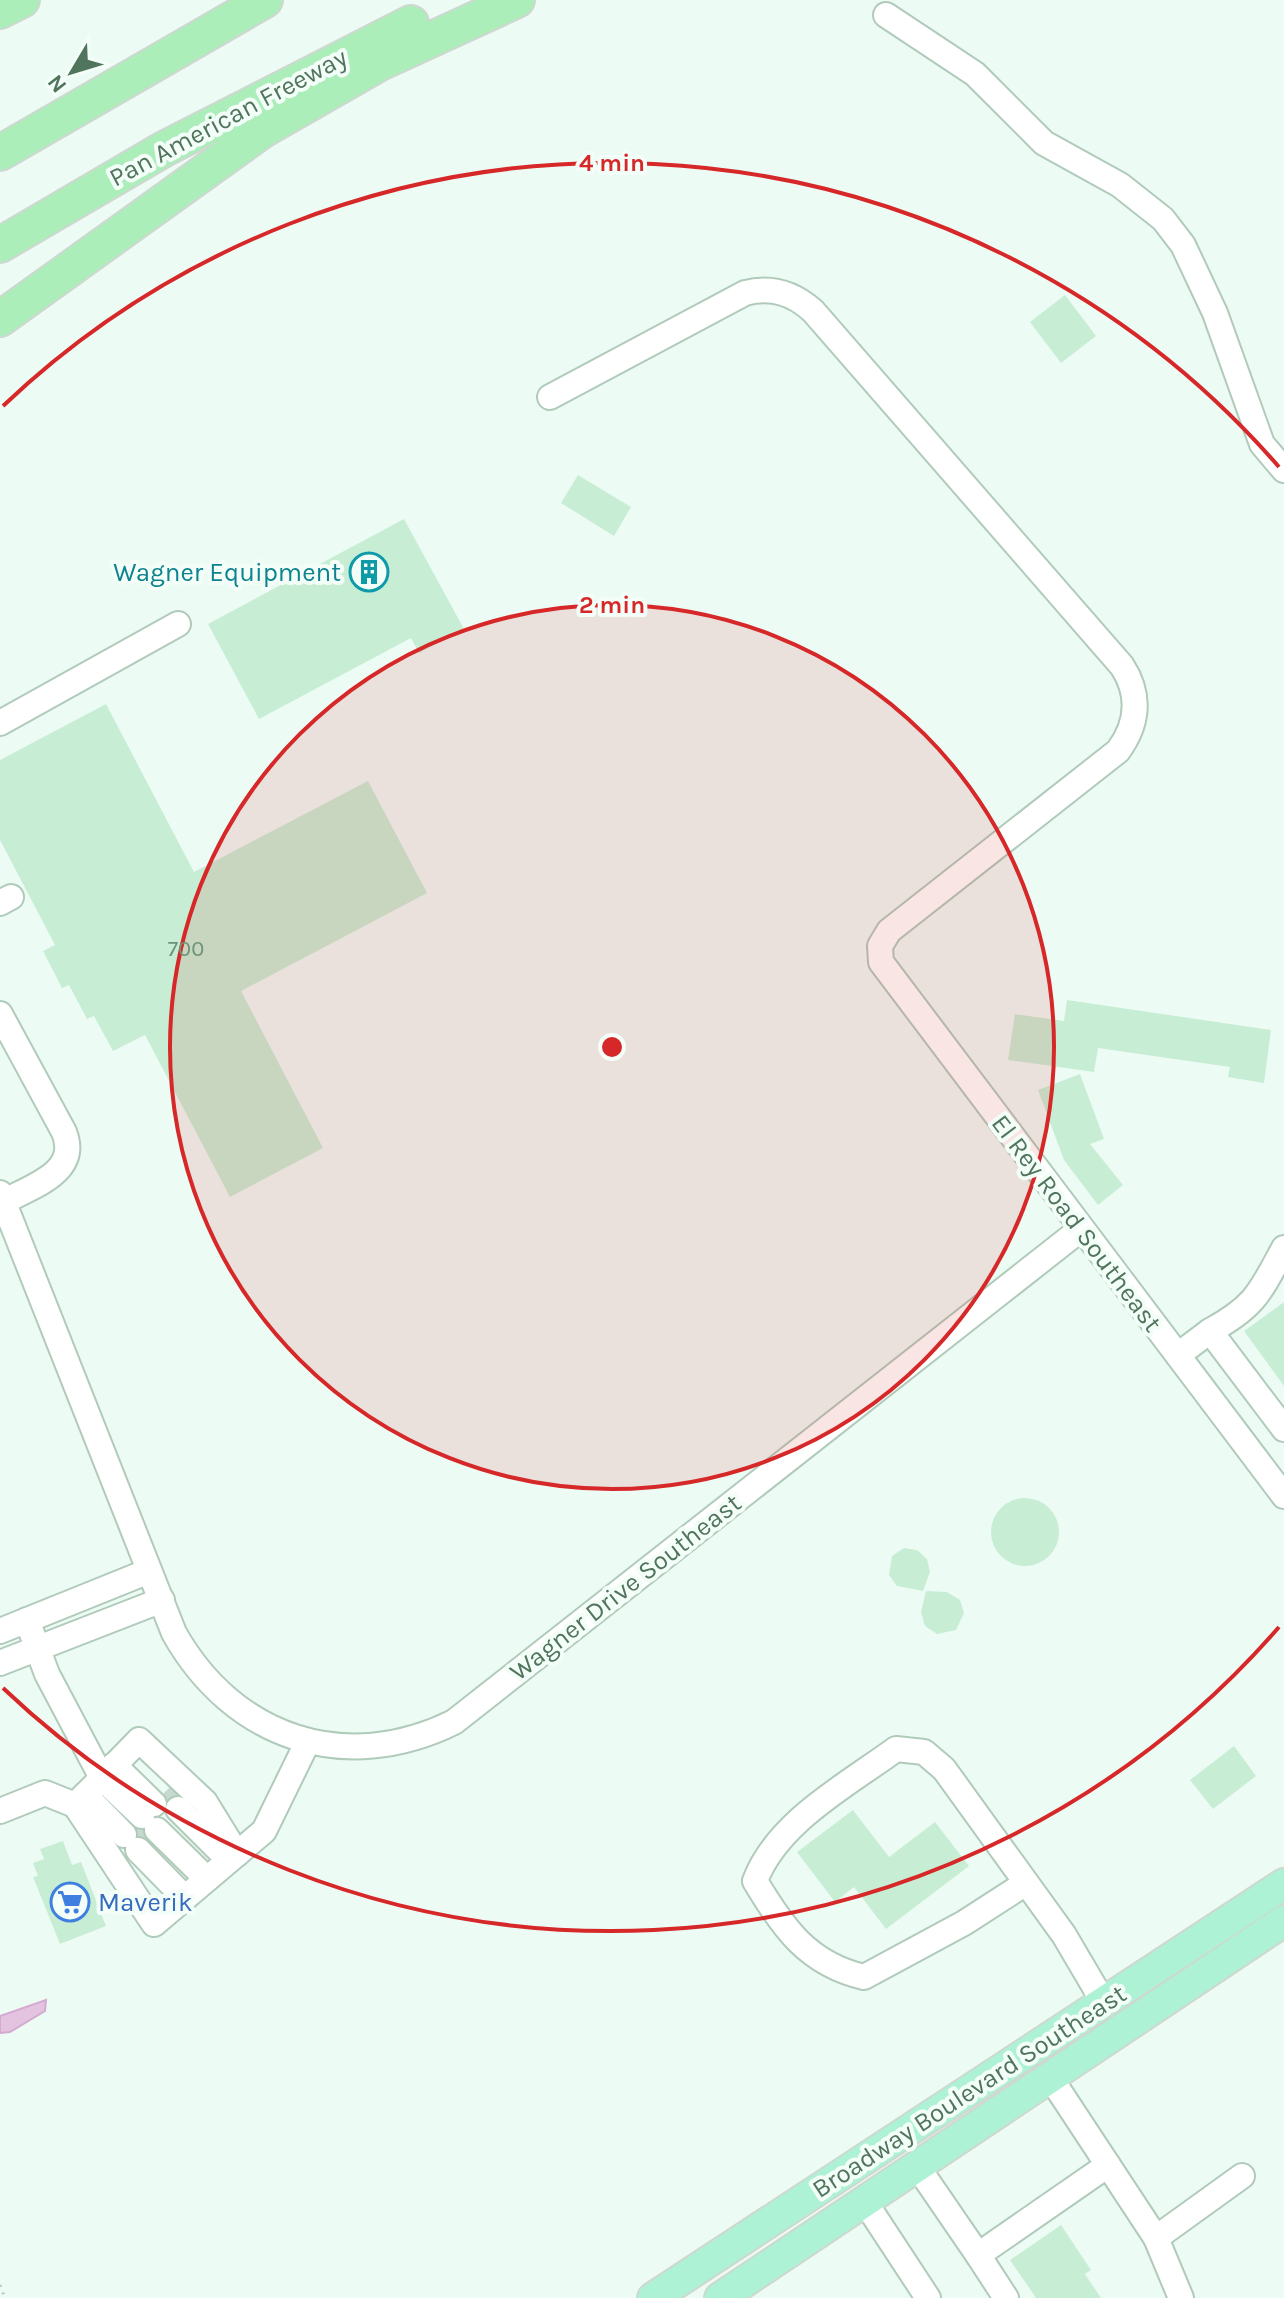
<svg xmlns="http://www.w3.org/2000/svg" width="1284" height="2298" viewBox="0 0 1284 2298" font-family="Karla,sans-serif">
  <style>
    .water { fill: #e3c3e0; stroke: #d4aad0; stroke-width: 2 }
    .building { fill: #c7eed5 }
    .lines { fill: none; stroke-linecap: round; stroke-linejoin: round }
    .minor-tunnel { stroke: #c6dacf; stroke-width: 24; stroke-dasharray: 24 12; stroke-linecap: butt }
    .minor-casing { stroke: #b0cbba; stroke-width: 28 }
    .major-casing { stroke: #ced8d1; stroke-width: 34 }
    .highway-casing { stroke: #ced8d1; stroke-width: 38 }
    .path { stroke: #aad3b8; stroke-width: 3; stroke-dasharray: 2 6; stroke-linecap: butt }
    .minor { stroke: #fff; stroke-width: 24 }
    .major { stroke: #adf2d5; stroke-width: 30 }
    .highway { stroke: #abeeb9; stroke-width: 34 }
    .ring { fill: none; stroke: #d62828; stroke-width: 4 }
    .labels { text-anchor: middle; stroke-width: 8; stroke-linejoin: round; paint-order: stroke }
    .number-label { font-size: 22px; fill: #6e937a }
    .street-label { font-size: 26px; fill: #51755c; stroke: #f4fef9 }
    .culture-label { font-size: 26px; fill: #0d838f; stroke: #f4fef9; text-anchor: end }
    .shop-label { font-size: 26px; fill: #366cbe; stroke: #f4fef9; text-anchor: start }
    .centre { fill: #d62828; stroke: #f4fef9; stroke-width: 4 }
    .ring-label { font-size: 24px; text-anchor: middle; font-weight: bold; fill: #d62828; stroke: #f4fef9; stroke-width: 8; stroke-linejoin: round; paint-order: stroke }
  </style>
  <rect width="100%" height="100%" fill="#edfbf5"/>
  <!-- water -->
  <path class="water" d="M46,2000L45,2011L10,2032L0,2033V2016Z"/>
  <!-- building -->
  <g class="building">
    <path d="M1065,295L1096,336L1061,363L1030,322Z"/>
    <path d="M578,475L631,507L614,536L561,503Z"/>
    <path d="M404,519L464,629L419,653L411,638L259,719L208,624Z"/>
    <path d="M106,704L194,872L368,781L427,893L241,991L323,1148L230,1197L145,1035L113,1051L94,1016L87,1019L69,985L62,988L43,951L55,945L0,840V760Z"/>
    <path d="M1067,1000L1271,1030L1264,1083L1228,1077L1230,1067L1098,1048L1094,1072L1008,1060L1015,1014L1064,1021Z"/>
    <path d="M1080,1074L1104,1139L1090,1144L1123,1185L1098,1205L1064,1160L1038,1090Z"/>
    <path d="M1284,1302V1386L1244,1331Z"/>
    <circle cx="1025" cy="1532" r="34"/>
    <path d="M904,1548L917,1550L927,1559L930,1572L923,1591L897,1586L889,1575L892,1556Z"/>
    <path d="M926,1591L947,1592L960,1600L964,1613L956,1630L937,1634L925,1626L921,1612Z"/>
    <path d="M1234,1746L1256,1776L1213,1809L1190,1780Z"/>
    <path d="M853,1810L889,1857L935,1822L969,1866L886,1929L854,1887L835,1902L797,1852Z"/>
    <path d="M63,1841L72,1865L81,1862L106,1926L60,1944L33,1877L38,1876L33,1863L44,1859L40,1849Z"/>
    <path d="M1061,2225L1091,2270L1085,2274L1101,2298H1036L1010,2260Z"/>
  </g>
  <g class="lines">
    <!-- minor-tunnel -->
    <g class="minor-tunnel">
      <path d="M163,1794L178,1809"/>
      <path d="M132,1826L147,1841"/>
    </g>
    <defs>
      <g id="minor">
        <path d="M886,15L975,74L1044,143L1120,185L1163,219L1183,245L1215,313L1262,444L1284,470"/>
        <path d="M550,397L745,293C772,286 793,293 813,311L1122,666C1141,695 1138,724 1118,751L889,931L880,946L881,962L1284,1496"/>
        <path d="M0,723L178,624"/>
        <path d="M0,903L11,897"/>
        <path d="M0,1014L64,1132C80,1172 33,1186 5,1201"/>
        <path d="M0,1193L174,1633C233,1738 345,1776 454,1722L1081,1229"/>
        <path d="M1210,1331C1256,1306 1260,1292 1284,1248"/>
        <path d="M1178,1355L1210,1331L1284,1429"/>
        <path d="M27,1620L47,1674L102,1778L75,1805L154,1924L264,1831L308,1741"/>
        <path d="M0,1631L149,1571"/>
        <path d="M0,1663L162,1600"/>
        <path d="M114,1765L154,1804"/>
        <path d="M85,1795L124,1835"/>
        <path d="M178,1809L229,1860"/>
        <path d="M0,1811L45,1793L75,1805"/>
        <path d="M142,1816L102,1778L139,1740L205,1802L237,1854"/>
        <path d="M157,1830L207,1879"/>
        <path d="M138,1850L185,1898"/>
        <path d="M1026,1883L964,1923L864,1977C808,1964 783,1928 755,1881C777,1822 847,1785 896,1749L924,1752L944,1769L1064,1935L1104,2003"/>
        <path d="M1050,2077L1156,2238L1181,2298"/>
        <path d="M917,2166L978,2255"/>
        <path d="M865,2202L928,2298"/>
        <path d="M1156,2238L1242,2176"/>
        <path d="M1006,2298L978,2255L1108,2165"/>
      </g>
      <g id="major">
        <path d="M653,2298L1284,1884"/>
        <path d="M720,2298L1284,1921"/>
      </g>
      <g id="highway">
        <path d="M0,11L22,0"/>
        <path d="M0,153L265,0"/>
        <path d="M0,245L164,149L411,23"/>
        <path d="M0,319L263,130L380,63L517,0"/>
      </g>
    </defs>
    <!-- minor casing -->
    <use href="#minor" class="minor-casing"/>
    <!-- major casing -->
    <use href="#major" class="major-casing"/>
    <!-- highway casing -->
    <use href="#highway" class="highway-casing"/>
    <!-- path -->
    <path class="path" d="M0,2285L5,2298"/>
    <!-- minor -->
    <use href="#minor" class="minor"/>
    <!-- major -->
    <use href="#major" class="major"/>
    <!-- highway -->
    <use href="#highway" class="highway"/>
  </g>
  <!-- distance rings -->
  <circle cx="612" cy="1047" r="442" fill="#d62828" fill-opacity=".12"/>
  <g class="ring">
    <circle cx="612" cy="1047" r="442"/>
    <path d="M1279 1627A884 884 0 0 1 3 1688M3 406A884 884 0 0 1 1279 467"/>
  </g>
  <!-- icons -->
  <defs>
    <symbol id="building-ring" viewBox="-11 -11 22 22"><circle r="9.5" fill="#f4fef9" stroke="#0f9aa8" stroke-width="1.5"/><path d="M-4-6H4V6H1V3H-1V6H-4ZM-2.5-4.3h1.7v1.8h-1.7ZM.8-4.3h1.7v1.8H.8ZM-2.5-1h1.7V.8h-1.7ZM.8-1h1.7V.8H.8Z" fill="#0f9aa8"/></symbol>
    <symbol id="supermarket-ring" viewBox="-11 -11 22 22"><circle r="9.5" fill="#f4fef9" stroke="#3f7fe0" stroke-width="1.5"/><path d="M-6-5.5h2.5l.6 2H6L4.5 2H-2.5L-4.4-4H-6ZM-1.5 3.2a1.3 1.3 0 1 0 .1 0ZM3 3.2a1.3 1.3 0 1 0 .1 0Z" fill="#3f7fe0"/></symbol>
  </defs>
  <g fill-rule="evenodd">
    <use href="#building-ring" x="347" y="550" width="44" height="44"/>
    <use href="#supermarket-ring" x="48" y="1880" width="44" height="44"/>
  </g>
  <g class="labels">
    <!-- number labels -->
    <g class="number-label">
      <text x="186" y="956">700</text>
    </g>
    <!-- street labels -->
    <g class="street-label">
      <text transform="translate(228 117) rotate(-28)" y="9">Pan American Freeway</text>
      <text transform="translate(1077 1223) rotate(53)" y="9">El Rey Road Southeast</text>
      <text transform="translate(625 1587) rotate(-38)" y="9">Wagner Drive Southeast</text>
      <text transform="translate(969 2091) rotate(-33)" y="9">Broadway Boulevard Southeast</text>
    </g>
    <!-- culture labels -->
    <g class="culture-label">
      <text x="341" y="581">Wagner Equipment</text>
    </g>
    <!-- shop labels -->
    <g class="shop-label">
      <text x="98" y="1911">Maverik</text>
    </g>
  </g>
  <circle cx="612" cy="1047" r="12" class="centre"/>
  <g class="ring-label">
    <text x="612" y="171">4 min</text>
    <text x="612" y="613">2 min</text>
  </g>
  <!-- north arrow -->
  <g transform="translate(72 72) rotate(232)" stroke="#f4fef9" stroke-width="6" paint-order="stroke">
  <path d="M0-6L14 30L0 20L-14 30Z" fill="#51755c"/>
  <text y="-12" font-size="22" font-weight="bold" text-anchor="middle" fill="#51755c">N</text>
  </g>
</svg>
